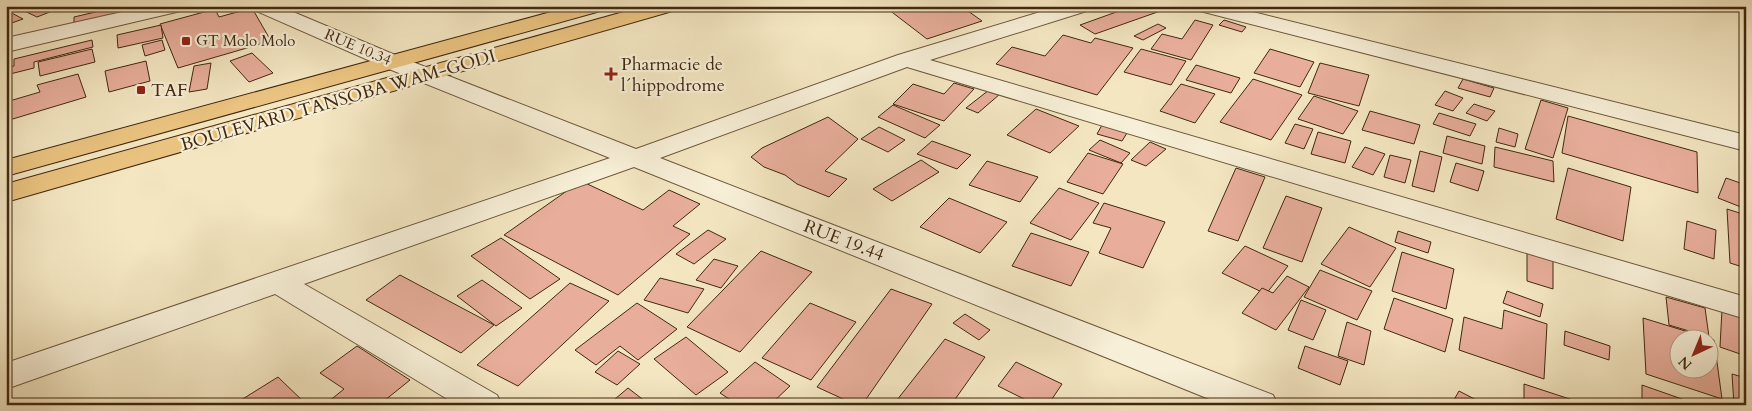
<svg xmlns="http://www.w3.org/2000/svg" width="1752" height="411" viewBox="0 0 1752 411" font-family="Cardo,serif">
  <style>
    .building { fill: #e8ae9b; stroke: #412810 }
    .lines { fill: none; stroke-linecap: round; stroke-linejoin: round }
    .minor-casing { stroke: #6e583c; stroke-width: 2 }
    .primary-casing { stroke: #412810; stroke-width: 2 }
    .minor { fill: #f7efd7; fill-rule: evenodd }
    .primary { fill: #eac380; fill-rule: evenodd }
    .poi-dot { fill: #8f2418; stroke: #f7efd7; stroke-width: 2 }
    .labels { text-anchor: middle; stroke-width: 4.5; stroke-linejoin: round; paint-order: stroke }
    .far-poi-label { font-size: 15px; fill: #412810; stroke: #f7efd7; text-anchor: start }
    .far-street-label { font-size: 15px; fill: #412810; stroke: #f7efd7 }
    .poi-label { font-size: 18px; fill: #412810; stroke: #f7efd7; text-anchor: start }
    .street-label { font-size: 18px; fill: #412810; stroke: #f7efd7 }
  </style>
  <rect width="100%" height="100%" fill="#f3e6c1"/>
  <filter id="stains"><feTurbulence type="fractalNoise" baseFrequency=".004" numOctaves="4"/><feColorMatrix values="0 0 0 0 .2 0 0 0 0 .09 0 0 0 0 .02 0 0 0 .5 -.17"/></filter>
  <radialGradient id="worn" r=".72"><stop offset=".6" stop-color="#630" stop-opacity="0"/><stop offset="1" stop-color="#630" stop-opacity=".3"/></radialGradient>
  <!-- building -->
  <g class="building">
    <path d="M19,6H65L37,17L16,7Z"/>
    <path d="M121,6H171L74,29V17Z"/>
    <path d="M884,6H961L982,21L927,39Z"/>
    <path d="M1028,6H1056L1039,13Z"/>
    <path d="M1133,6H1162L1166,9L1095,34L1080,25Z"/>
    <path d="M252,8L271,41L178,68L160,24L215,9L219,17Z"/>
    <path d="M6,10L23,19L6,25Z"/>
    <path d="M1195,20L1213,25L1191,60L1151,49L1162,34L1182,39Z"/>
    <path d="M1224,20L1246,27L1242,32L1219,25Z"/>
    <path d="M1158,24L1166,28L1143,40L1134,36Z"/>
    <path d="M161,25L163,38L118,48L117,35Z"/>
    <path d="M1063,35L1091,43L1095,38L1133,48L1097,95L996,64L1012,47L1045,56Z"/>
    <path d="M92,40L93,47L34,62V68L6,75V68L14,66V59Z"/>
    <path d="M162,40L165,50L145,56L142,45Z"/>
    <path d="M92,49L95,62L40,76L38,62Z"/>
    <path d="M1141,49L1186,61L1171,85L1124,72Z"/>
    <path d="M1270,49L1314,62L1300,87L1254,73Z"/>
    <path d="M252,53L273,73L249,82L230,61Z"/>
    <path d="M146,61L150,81L109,92L105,71Z"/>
    <path d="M211,63L207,89L189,92L194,66Z"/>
    <path d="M1320,63L1369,75L1359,106L1308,93Z"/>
    <path d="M1196,65L1240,78L1231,93L1186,80Z"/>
    <path d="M78,74L86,97L6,121V102L40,92L37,85Z"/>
    <path d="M1253,79L1302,95L1271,140L1220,122Z"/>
    <path d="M1463,79L1494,88L1490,97L1458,88Z"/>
    <path d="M954,83L974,89L944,121L893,104L913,84L944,94Z"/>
    <path d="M1181,84L1215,94L1195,123L1160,111Z"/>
    <path d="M989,90L1000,94L978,113L966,108Z"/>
    <path d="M1445,91L1463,98L1453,111L1435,105Z"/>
    <path d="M1314,96L1358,111L1343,134L1298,119Z"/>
    <path d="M1541,100L1568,108L1553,158L1525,149Z"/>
    <path d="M1474,104L1495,111L1487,121L1466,113Z"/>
    <path d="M893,105L940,125L925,138L878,117Z"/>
    <path d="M1036,109L1079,126L1050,153L1007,135Z"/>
    <path d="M1370,111L1420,125L1414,144L1362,130Z"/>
    <path d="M1439,113L1476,124L1470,136L1433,124Z"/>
    <path d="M1568,116L1697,152L1698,193L1562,153Z"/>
    <path d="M828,117L858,139L825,171L847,179L829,197L797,184L785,175L764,167L751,157L762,148Z"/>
    <path d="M1295,124L1313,129L1304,149L1285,143Z"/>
    <path d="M1102,125L1127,133L1122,141L1097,134Z"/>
    <path d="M879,127L905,140L888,152L861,139Z"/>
    <path d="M1499,128L1518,134L1515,147L1496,142Z"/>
    <path d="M1318,132L1351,141L1345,163L1311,154Z"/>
    <path d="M1447,136L1485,146L1482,164L1443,153Z"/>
    <path d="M1100,140L1130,153L1121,163L1089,150Z"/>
    <path d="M932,141L971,155L957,169L917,154Z"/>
    <path d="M1150,142L1166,149L1146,166L1131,160Z"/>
    <path d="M1365,147L1385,154L1373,175L1352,167Z"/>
    <path d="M1495,147L1553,161L1554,182L1494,167Z"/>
    <path d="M1420,151L1442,157L1434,192L1412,186Z"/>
    <path d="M1088,153L1123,164L1103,194L1067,182Z"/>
    <path d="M1390,155L1411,160L1405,183L1384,177Z"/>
    <path d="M921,160L939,172L892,201L873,189Z"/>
    <path d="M987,161L1038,177L1020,202L969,185Z"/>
    <path d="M1456,163L1484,171L1478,191L1450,182Z"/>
    <path d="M1236,168L1265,177L1238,241L1208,231Z"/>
    <path d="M1568,168L1631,187L1623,241L1556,219Z"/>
    <path d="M1726,178L1746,185V209L1718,198Z"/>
    <path d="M581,181L643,210L669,190L700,204L673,226L690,234L618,295L504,235Z"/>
    <path d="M1059,188L1099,203L1071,240L1030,223Z"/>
    <path d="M1286,196L1322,208L1302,262L1263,248Z"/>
    <path d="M949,198L1007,222L980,253L920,227Z"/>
    <path d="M1104,203L1165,222L1143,268L1099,253L1111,228L1093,223Z"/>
    <path d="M1727,209L1746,215V268L1730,263Z"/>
    <path d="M1687,221L1716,230L1714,259L1684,249Z"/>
    <path d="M1349,227L1396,248L1370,287L1321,264Z"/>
    <path d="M708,230L726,239L694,264L676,254Z"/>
    <path d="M1398,231L1431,242L1428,253L1395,242Z"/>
    <path d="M1031,233L1089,252L1071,286L1012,266Z"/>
    <path d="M501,238L560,279L530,299L471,256Z"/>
    <path d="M1245,246L1288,266L1266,294L1222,273Z"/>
    <path d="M761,251L812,272L740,352L687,327Z"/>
    <path d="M1402,252L1454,269L1446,309L1392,291Z"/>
    <path d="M1527,253L1553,261V289L1527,281Z"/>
    <path d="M714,259L738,266L721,288L696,280Z"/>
    <path d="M1320,270L1372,291L1357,320L1304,297Z"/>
    <path d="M400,275L494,325L461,353L366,300Z"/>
    <path d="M1287,276L1309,287L1276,330L1242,313L1262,288L1273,293Z"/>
    <path d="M660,278L704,289L688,313L644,300Z"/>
    <path d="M482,280L522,308L496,326L457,296Z"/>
    <path d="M570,283L609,301L518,386L477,365Z"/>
    <path d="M891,289L932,304L862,405H856L817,387Z"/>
    <path d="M1507,291L1543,304L1540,317L1503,303Z"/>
    <path d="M1666,297L1705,308L1709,337L1669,325Z"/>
    <path d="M1394,298L1453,319L1445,352L1384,329Z"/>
    <path d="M1301,300L1326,310L1313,340L1288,330Z"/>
    <path d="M637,303L677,329L638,360L620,346L596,365L575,350Z"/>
    <path d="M810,303L856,322L811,380L762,358Z"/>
    <path d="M1722,309L1746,318V356L1720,347Z"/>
    <path d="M1504,310L1547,324L1544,379L1459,350L1464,317L1502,329Z"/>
    <path d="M965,314L990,330L979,340L953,323Z"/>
    <path d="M1643,318L1708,338H1680V368H1710V339L1714,340L1722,399L1646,374Z"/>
    <path d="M1347,322L1371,331L1364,365L1338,356Z"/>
    <path d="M1565,331L1610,346L1609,360L1564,345Z"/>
    <path d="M686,337L728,372L696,395L654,359Z"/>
    <path d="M945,339L985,357L951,405H893Z"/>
    <path d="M357,346L410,380L379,405H333L328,402L344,389L320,373Z"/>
    <path d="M1305,346L1348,361L1340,385L1298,368Z"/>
    <path d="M618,351L640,364L617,385L595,372Z"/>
    <path d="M755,362L790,386L770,405H738L720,393Z"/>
    <path d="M1016,362L1062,384L1048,405H1036L998,386Z"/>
    <path d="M1732,374L1746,378V405H1734Z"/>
    <path d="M278,377L307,405H233Z"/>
    <path d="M1524,384L1588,405H1524Z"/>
    <path d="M1642,385L1699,405H1642Z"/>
    <path d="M628,388L650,405H608Z"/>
    <path d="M1459,391L1486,405H1451Z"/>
  </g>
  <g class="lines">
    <defs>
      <g id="minor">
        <path d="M149,6H188L185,10L6,52V38Z"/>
        <path d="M251,6H279L400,57L636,149L898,55L1060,6H1093L1090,10L930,60L1746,297V319L907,67L660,158L1273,395L1278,405H1224L634,167L304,284L497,395L502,405H457L275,294L6,389V363L610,158L384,67L254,10Z"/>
        <path d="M1193,6H1229L1746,135V151L1196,10Z"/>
      </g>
      <g id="primary">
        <path d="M573,6H607L604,10L6,176V160Z"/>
        <path d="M645,6H679L676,10L6,202V184Z"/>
      </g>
    </defs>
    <!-- minor casing -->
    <use href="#minor" class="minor-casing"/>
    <!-- primary casing -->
    <use href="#primary" class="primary-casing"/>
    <!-- minor -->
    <use href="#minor" class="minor"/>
    <!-- primary -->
    <use href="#primary" class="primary"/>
  </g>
  <!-- markers -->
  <g class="poi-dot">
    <rect x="181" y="36" width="10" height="10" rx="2.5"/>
    <path d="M608.5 66.5h5v5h5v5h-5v5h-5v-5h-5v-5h5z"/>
    <rect x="136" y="85" width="10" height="10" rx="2.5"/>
  </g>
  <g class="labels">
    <!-- far-poi labels -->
    <g class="far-poi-label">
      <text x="196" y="46">GT Molo Molo</text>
    </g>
    <!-- far-street labels -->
    <g class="far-street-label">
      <text transform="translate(358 47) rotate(23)" y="5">RUE 10.34</text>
    </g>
    <!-- poi labels -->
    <g class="poi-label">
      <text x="621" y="70">Pharmacie de<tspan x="621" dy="21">l´hippodrome</tspan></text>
      <text x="151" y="96">TAF</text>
    </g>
    <!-- street labels -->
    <g class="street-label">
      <text transform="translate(338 100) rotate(-16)" y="6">BOULEVARD TANSOBA WAM-GODI</text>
      <text transform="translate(844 240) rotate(21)" y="6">RUE 19.44</text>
    </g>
  </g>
  <!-- margin -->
  <rect width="1752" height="411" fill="none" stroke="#f3e6c1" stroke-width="25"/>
  <rect x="8" y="8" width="1737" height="396" fill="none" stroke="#412810" stroke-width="2.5"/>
  <rect x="12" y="12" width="1727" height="386" fill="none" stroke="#412810"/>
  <!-- north arrow -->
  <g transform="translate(1694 354) rotate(224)"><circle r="24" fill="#f7efd7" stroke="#ae9f87"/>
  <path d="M0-4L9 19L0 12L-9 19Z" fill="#8f2418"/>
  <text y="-8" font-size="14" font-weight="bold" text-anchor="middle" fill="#412810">N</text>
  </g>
  <rect width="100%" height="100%" filter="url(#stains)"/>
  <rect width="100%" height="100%" fill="url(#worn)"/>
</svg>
